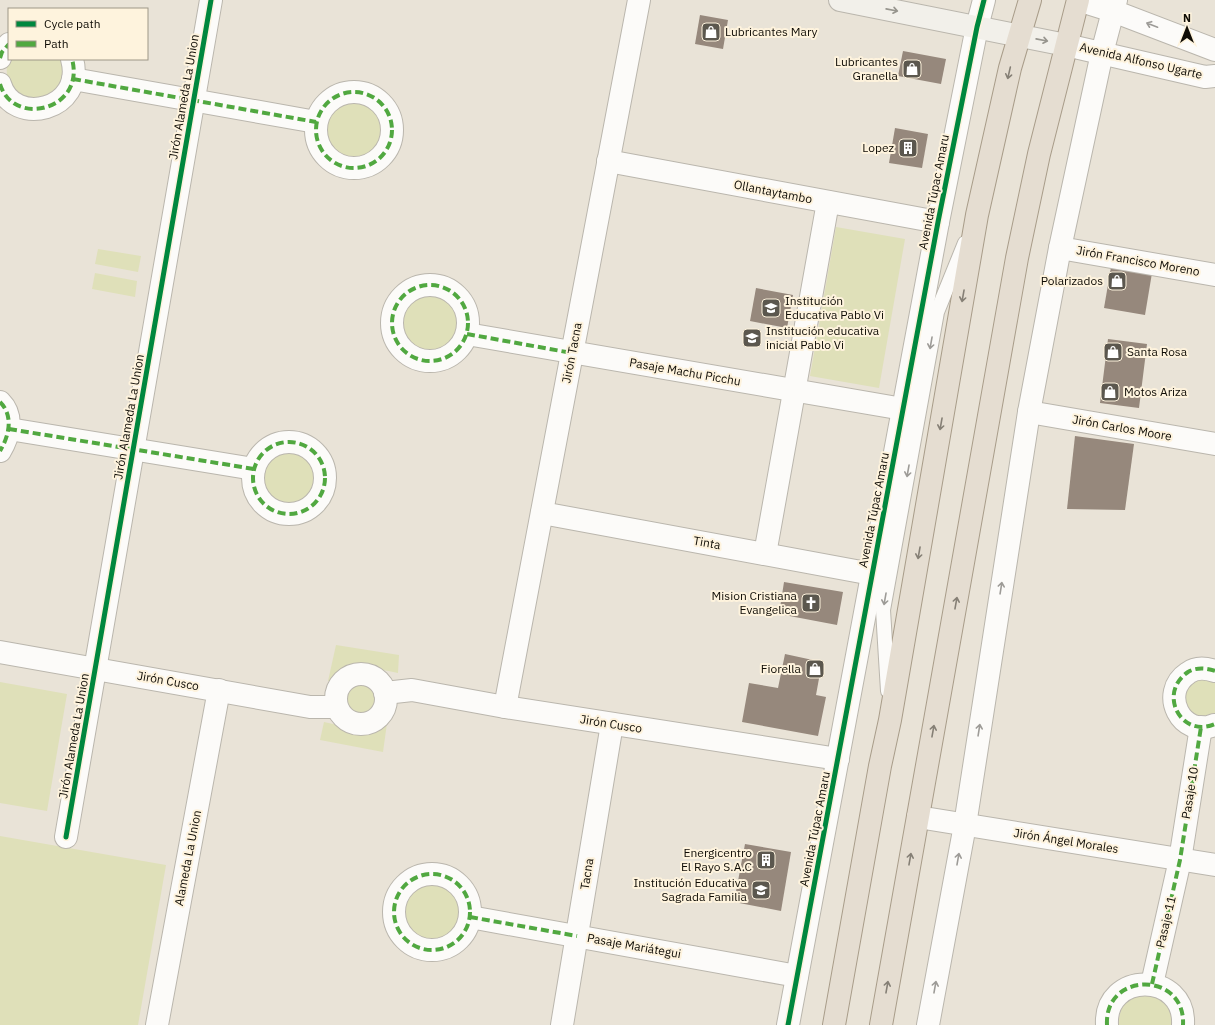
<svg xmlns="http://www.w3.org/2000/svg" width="1215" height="1025" viewBox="0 0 1215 1025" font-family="'IBM Plex Sans',sans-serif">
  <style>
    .green { fill: #dfe0b9 }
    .building { fill: #96887c }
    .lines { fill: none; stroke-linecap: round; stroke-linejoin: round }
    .service-casing { stroke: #bab6ad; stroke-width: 16 }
    .minor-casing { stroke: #bab6ad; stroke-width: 24 }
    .tertiary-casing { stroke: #bab6ad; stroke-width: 24 }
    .secondary-casing { stroke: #bab6ad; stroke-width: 24 }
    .trunk-casing { stroke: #a89c89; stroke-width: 24 }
    .service { stroke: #fcfbf9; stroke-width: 14 }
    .minor { stroke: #fcfbf9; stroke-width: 22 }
    .tertiary { stroke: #fcfbf9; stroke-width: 22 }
    .secondary { stroke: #f2f0ea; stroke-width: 22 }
    .trunk { stroke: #e5ddd1; stroke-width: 22 }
    .quiet { stroke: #51a840; stroke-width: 4; stroke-dasharray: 8 4; stroke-linecap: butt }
    .cycleway-casing { stroke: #fef3dd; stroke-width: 8 }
    .cycleway { stroke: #00873e; stroke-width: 5 }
    .oneway { stroke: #97958e }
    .oneway2 { stroke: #9d9b97 }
    .oneway3 { stroke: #857f75 }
    .labels { text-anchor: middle; stroke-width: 4; stroke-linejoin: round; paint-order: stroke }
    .poi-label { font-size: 12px; fill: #0f0c05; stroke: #fef3dd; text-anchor: end }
    .street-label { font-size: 12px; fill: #0f0c05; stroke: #fef3dd }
  </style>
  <rect width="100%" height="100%" fill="#e9e3d7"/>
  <!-- green -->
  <g class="green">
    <path d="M8,59H63L62,85C58,88 53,95 48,97C45,98 41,98 38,98C13,99 3,82 8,59Z"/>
    <circle cx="354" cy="129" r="30"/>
    <path d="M836,227L905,239L879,388L810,376Z"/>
    <path d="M98,249L141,256L138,272L95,264Z"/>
    <path d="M95,273L137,281L135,297L92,289Z"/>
    <circle cx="429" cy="322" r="29"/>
    <circle cx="290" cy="478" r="28"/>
    <path d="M336,645L399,655L398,673C382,670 366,666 350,670C340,673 341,681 328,681Z"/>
    <path d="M1195,678L1215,680V713L1203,716L1196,715L1190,712L1183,701L1185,687Z"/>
    <circle cx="361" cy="698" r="18"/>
    <path d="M0,682L67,694L47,811L0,803Z"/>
    <path d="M388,716L383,752L320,740L324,722L356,729L374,727Z"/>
    <path d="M0,836L166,865L138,1025H0Z"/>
    <circle cx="432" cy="912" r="32"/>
    <path d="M1140,995C1164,995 1169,1003 1173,1025H1118C1120,1008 1123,1001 1140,995Z"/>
  </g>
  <!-- building -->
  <g class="building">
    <path d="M700,15L728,20L723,49L695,44Z"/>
    <path d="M903,51L946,59L941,84L898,76Z"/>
    <path d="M895,128L928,134L922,168L889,163Z"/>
    <path d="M1111,267L1152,273L1145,315L1104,308Z"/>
    <path d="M756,288L793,295L787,328L750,321Z"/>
    <path d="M1108,339L1147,344L1139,408L1100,403Z"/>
    <path d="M1075,436L1134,444L1125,510L1067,509Z"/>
    <path d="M784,582L843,592L837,625L779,614Z"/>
    <path d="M785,654L822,662L816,695L826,697L818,736L742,722L749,683L778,688Z"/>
    <path d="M745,844L791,852L781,911L734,902Z"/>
  </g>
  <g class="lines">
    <defs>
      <path id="service" d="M888,691L883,610L937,312L965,243"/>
      <g id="minor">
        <path d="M0,58L2,52L9,44"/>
        <path d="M73,79L316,122"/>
        <path d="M0,84C13,128 86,110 72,59"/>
        <circle cx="354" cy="130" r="38"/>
        <path d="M608,161L938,222"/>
        <path d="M1060,248L1215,275"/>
        <circle cx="430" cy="323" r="38"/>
        <path d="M467,334L903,409"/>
        <path d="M0,402C14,416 9,436 0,451"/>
        <path d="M1029,412L1215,444"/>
        <path d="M9,429L254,469"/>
        <circle cx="289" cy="478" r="36"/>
        <path d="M542,513L872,574"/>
        <path d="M765,554L828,202"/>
        <path d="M0,652L310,707H336"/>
        <circle cx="361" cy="699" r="25"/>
        <path d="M385,693L412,690L505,707L838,759"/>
        <path d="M505,707L639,0"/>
        <path d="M1214,725C1182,739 1158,693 1188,673C1196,667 1206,668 1215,671"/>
        <path d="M918,817L1215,865"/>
        <path d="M66,837L211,0"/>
        <circle cx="432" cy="912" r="38"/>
        <path d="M470,917L797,976"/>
        <path d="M1152,984L1180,860L1201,727"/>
        <path d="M157,1025L219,690"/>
        <path d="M562,1025L612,724"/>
        <path d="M1107,1025C1104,971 1186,971 1183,1025"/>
      </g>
      <g id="tertiary">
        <path d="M1078,0L1113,11L1215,50"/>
        <path d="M1066,45L1205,77L1215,76"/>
        <path d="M788,1025L938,222L977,27L984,0"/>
        <path d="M928,1025L965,825L1029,412L1060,248L1102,53L1116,0"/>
      </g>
      <path id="secondary" d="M840,0L1066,45"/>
      <g id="trunk">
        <path d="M834,1025L880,766L890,720L977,215L1010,68L1030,0"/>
        <path d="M881,1025L1017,258L1039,154L1078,0"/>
      </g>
    </defs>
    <!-- service casing -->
    <use href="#service" class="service-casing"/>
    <!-- minor casing -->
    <use href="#minor" class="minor-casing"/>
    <!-- tertiary casing -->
    <use href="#tertiary" class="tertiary-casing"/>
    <!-- secondary casing -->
    <use href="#secondary" class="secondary-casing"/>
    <!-- trunk casing -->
    <use href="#trunk" class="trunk-casing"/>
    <!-- service -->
    <use href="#service" class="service"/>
    <!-- minor -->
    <use href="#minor" class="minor"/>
    <!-- tertiary -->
    <use href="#tertiary" class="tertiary"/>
    <!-- secondary -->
    <use href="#secondary" class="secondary"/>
    <!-- trunk -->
    <use href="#trunk" class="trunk"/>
    <!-- quiet -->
    <g class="quiet">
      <path d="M0,58L2,52L9,44"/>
      <path d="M73,79L316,122"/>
      <path d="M0,84C13,128 86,110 72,59"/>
      <circle cx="354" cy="130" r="38"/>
      <circle cx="430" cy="323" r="38"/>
      <path d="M467,334L572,353"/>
      <path d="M0,402C14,416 9,436 0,451"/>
      <path d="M9,429L254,469"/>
      <circle cx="289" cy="478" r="36"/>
      <path d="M1215,671C1207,668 1196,667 1188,672C1157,693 1181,739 1215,724"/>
      <circle cx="432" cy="912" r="38"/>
      <path d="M470,917L577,936"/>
      <path d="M1152,984L1180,860L1201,727"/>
      <path d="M1107,1025C1104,971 1186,971 1183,1025"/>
    </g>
    <defs>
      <g id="cycleway">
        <path d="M66,837L211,0"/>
        <path d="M788,1025L938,222L977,27L984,0"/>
      </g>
    </defs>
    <!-- cycleway casing -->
    <use href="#cycleway" class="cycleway-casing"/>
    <!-- cycleway -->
    <use href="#cycleway" class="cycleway"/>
  </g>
  <!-- one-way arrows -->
  <defs><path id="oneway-shaft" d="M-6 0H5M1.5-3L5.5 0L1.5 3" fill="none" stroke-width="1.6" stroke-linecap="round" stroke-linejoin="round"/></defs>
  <g class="oneway">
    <use href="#oneway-shaft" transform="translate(892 10) rotate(11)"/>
    <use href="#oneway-shaft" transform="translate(1042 40) rotate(11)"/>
  </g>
  <g class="oneway2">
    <use href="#oneway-shaft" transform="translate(1152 25) rotate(-159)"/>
    <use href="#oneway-shaft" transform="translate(931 343) rotate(100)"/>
    <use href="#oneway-shaft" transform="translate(908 471) rotate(100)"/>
    <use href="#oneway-shaft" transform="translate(1001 588) rotate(-81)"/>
    <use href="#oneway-shaft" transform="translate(885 599) rotate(100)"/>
    <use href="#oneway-shaft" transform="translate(979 730) rotate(-81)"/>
    <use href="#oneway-shaft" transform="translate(958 859) rotate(-80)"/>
    <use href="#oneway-shaft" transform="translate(935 987) rotate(-80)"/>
  </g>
  <g class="oneway3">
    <use href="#oneway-shaft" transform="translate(1009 73) rotate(103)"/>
    <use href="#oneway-shaft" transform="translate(963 296) rotate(100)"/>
    <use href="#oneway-shaft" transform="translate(941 424) rotate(100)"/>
    <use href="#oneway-shaft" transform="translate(919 553) rotate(100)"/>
    <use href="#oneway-shaft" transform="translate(956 603) rotate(-80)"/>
    <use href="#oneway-shaft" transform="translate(933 731) rotate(-80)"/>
    <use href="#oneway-shaft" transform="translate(910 859) rotate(-80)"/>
    <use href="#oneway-shaft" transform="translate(887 987) rotate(-80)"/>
  </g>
  <!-- icons -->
  <defs>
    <symbol id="shop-square" viewBox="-11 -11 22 22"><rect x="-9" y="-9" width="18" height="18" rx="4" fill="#5b574e" stroke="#fef3dd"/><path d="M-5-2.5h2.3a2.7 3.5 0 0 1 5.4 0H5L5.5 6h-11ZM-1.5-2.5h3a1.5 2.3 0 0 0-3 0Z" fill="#fff"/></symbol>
    <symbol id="building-square" viewBox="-11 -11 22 22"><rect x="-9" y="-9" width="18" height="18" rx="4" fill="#5b574e" stroke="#fef3dd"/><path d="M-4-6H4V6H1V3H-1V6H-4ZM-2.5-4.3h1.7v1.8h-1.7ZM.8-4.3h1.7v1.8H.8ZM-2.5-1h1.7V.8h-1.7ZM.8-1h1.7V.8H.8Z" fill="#fff"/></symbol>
    <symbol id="school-square" viewBox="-11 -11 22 22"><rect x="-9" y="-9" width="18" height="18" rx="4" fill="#5b574e" stroke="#fef3dd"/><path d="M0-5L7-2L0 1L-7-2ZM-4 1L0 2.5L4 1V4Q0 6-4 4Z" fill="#fff"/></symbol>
    <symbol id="church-square" viewBox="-11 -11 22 22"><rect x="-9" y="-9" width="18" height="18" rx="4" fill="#5b574e" stroke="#fef3dd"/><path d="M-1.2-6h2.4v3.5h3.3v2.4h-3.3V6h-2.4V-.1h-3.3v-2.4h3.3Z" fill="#fff"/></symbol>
  </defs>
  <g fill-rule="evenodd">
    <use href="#shop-square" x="700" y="21" width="22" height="22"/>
    <use href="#shop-square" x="901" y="58" width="22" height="22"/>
    <use href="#building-square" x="897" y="137" width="22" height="22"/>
    <use href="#shop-square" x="1106" y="270" width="22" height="22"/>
    <use href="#school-square" x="760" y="297" width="22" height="22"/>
    <use href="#school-square" x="741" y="327" width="22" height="22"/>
    <use href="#shop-square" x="1102" y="341" width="22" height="22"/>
    <use href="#shop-square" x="1099" y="381" width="22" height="22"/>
    <use href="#church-square" x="800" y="592" width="22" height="22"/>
    <use href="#shop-square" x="804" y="658" width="22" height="22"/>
    <use href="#building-square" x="755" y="849" width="22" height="22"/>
    <use href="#school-square" x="750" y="879" width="22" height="22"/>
  </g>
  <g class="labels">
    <!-- poi labels -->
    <g class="poi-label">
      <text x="725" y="36" text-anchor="start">Lubricantes Mary</text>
      <text x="898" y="66">Lubricantes<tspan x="898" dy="14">Granella</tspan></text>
      <text x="894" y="152">Lopez</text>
      <text x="1103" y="285">Polarizados</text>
      <text x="785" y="305" text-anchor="start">Institución<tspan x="785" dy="14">Educativa Pablo Vi</tspan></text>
      <text x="766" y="335" text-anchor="start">Institución educativa<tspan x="766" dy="14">inicial Pablo Vi</tspan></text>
      <text x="1127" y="356" text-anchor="start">Santa Rosa</text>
      <text x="1124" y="396" text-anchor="start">Motos Ariza</text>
      <text x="797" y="600">Mision Cristiana<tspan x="797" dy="14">Evangelica</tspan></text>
      <text x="801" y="673">Fiorella</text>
      <text x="752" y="857">Energicentro<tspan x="752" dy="14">El Rayo S.A.C</tspan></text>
      <text x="747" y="887">Institución Educativa<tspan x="747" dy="14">Sagrada Familia</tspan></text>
    </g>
    <!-- street labels -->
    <g class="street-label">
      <text transform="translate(1141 61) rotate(13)" y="4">Avenida Alfonso Ugarte</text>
      <text transform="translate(184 97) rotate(-80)" y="4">Jirón Alameda La Union</text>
      <text transform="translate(773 192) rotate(11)" y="4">Ollantaytambo</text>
      <text transform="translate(934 192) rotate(-79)" y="4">Avenida Túpac Amaru</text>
      <text transform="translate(1138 261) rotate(10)" y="4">Jirón Francisco Moreno</text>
      <text transform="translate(572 353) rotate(-79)" y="4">Jirón Tacna</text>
      <text transform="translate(685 372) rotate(10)" y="4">Pasaje Machu Picchu</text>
      <text transform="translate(129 417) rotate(-80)" y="4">Jirón Alameda La Union</text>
      <text transform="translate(1122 428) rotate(10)" y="4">Jirón Carlos Moore</text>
      <text transform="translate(874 510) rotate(-79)" y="4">Avenida Túpac Amaru</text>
      <text transform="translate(707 543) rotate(10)" y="4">Tinta</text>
      <text transform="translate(168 681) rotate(10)" y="4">Jirón Cusco</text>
      <text transform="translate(611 724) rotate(9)" y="4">Jirón Cusco</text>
      <text transform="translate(74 736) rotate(-80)" y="4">Jirón Alameda La Union</text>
      <text transform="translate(1190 793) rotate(-81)" y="4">Pasaje 10</text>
      <text transform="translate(815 829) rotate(-79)" y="4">Avenida Túpac Amaru</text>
      <text transform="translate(1066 841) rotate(9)" y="4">Jirón Ángel Morales</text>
      <text transform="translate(188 858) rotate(-79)" y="4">Alameda La Union</text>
      <text transform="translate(587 874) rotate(-81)" y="4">Tacna</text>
      <text transform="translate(1166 922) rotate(-77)" y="4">Pasaje 11</text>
      <text transform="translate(634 946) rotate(10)" y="4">Pasaje Mariátegui</text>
    </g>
  </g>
  <!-- legend -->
  <rect x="8" y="8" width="140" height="52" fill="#fef3dd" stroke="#9e9787"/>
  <rect x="16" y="21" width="20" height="6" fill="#00873e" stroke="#9e9787"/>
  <text x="44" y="28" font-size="12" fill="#0f0c05">Cycle path</text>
  <rect x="16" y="41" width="20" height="6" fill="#51a840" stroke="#9e9787"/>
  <text x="44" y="48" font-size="12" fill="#0f0c05">Path</text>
  <!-- north arrow -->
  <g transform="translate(1187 28)" stroke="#fef3dd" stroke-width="3" paint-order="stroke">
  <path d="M0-3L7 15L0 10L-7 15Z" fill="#0f0c05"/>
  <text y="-6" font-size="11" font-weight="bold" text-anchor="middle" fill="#0f0c05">N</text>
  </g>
</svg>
